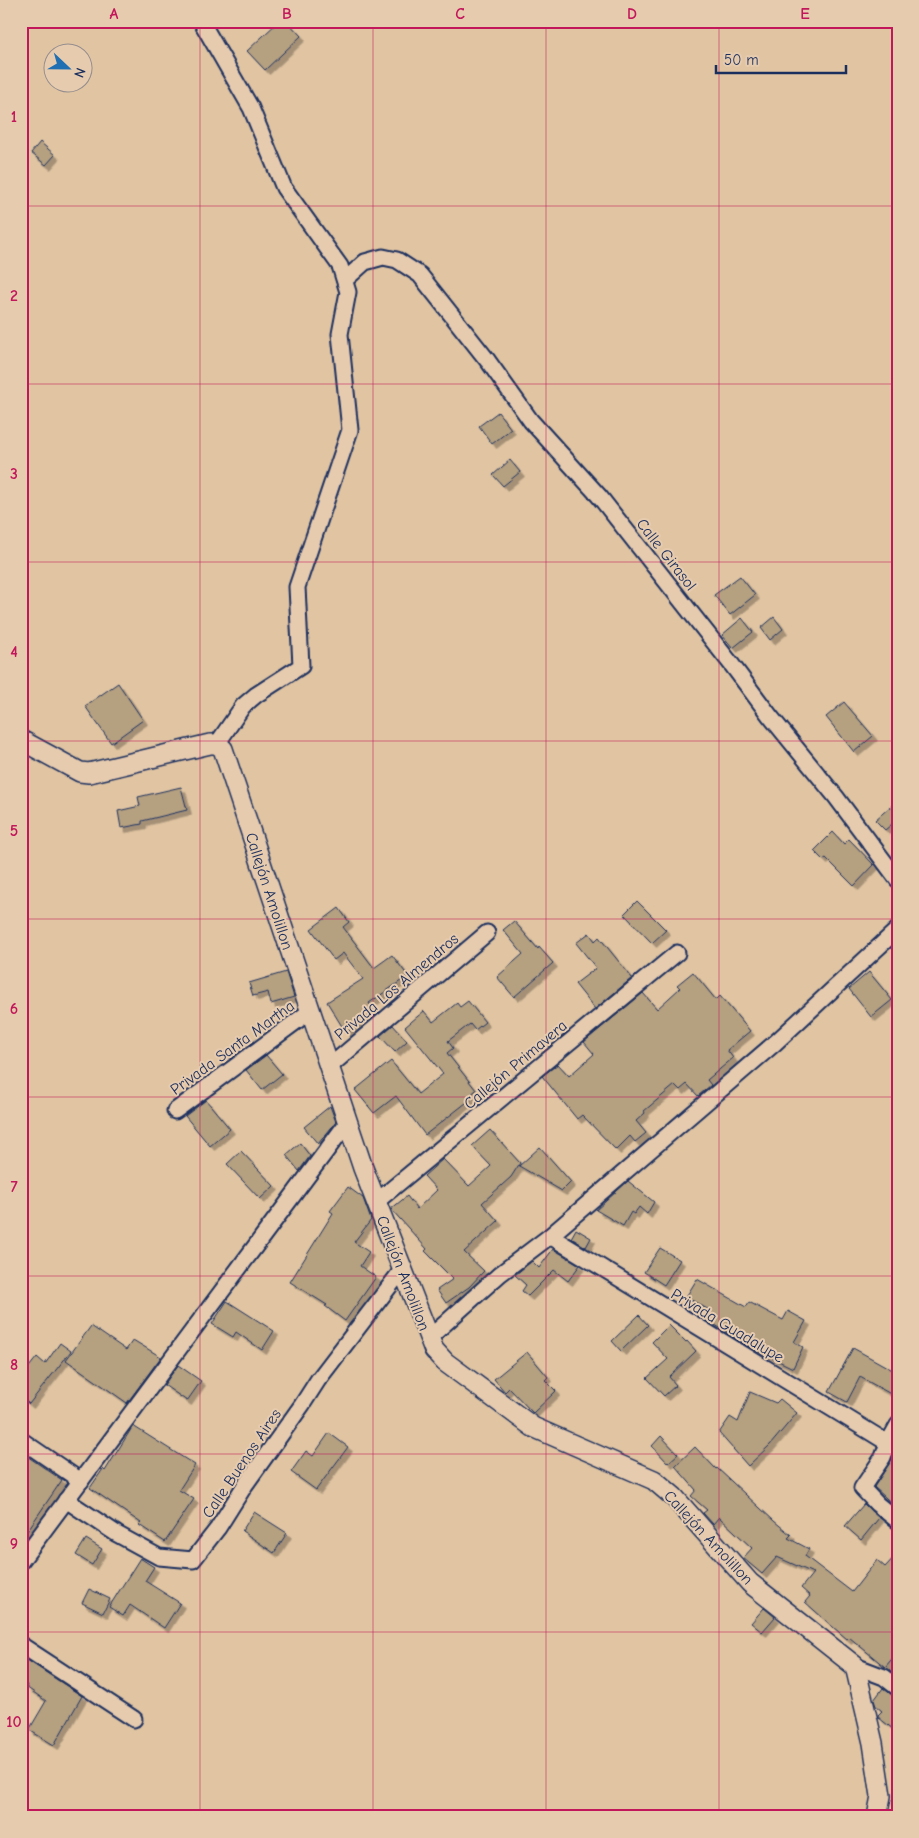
<svg xmlns="http://www.w3.org/2000/svg" width="919" height="1838" viewBox="0 0 919 1838" font-family="'Comic Neue',sans-serif">
  <style>
    .building { fill: #b5a080; stroke: #1b2f5e; filter: url(#shadow) }
    .lines { fill: none; stroke-linecap: round; stroke-linejoin: round }
    .minor-casing { stroke: #1b2f5e; stroke-width: 19 }
    .tertiary-casing { stroke: #1b2f5e; stroke-width: 22 }
    .minor { stroke: #e7cbae; stroke-width: 15 }
    .tertiary { stroke: #e7cbae; stroke-width: 19 }
    .grid { fill: none; stroke: #c2185b; stroke-width: 1; stroke-opacity: 0.55 }
    .labels { text-anchor: middle; stroke-width: 4; stroke-linejoin: round; paint-order: stroke }
    .street-label { font-size: 16px; fill: #1b2f5e; stroke: #e7cbae }
    .neatline { fill: none; stroke: #c2185b; stroke-width: 2 }
    .grid-label { font-size: 16px; text-anchor: middle; font-weight: bold; fill: #c2185b }
  </style>
  <defs>
    <filter id="shadow"><feDropShadow dx="4.5" dy="4.5" stdDeviation="0" flood-color="#0004"/></filter>
  </defs>
  <rect width="100%" height="100%" fill="#e1c5a2"/>
  <filter id="ink" filterUnits="userSpaceOnUse"><feTurbulence type="fractalNoise" baseFrequency=".02" numOctaves="2"/><feDisplacementMap in="SourceGraphic" scale="10" xChannelSelector="R" yChannelSelector="G"/><feConvolveMatrix kernelMatrix="1 2 1 2 8 2 1 2 1" color-interpolation-filters="sRGB"/></filter>
  <g filter="url(#ink)">
    <!-- building -->
    <g class="building">
      <path d="M279,21H287L301,36L265,70L247,51Z"/>
      <path d="M40,142L55,155L46,165L31,153Z"/>
      <path d="M498,412L511,429L492,444L479,426Z"/>
      <path d="M510,460L520,472L503,486L493,475Z"/>
      <path d="M740,576L755,595L730,615L714,595Z"/>
      <path d="M774,617L783,629L770,640L761,628Z"/>
      <path d="M742,618L753,632L733,648L722,635Z"/>
      <path d="M118,683L143,720L111,743L85,706Z"/>
      <path d="M844,702L873,736L854,752L826,717Z"/>
      <path d="M181,787L187,810L142,821V824L121,828L118,811L140,806L138,797Z"/>
      <path d="M898,800V819L885,830L875,820Z"/>
      <path d="M833,832L844,844L849,839L874,865L854,886L826,858L823,860L814,851Z"/>
      <path d="M637,901L666,930L652,943L624,914Z"/>
      <path d="M339,908L349,922L343,927L374,968L392,955L408,976L369,1003L376,1014L346,1033L327,1002L363,979L343,953L334,960L311,929Z"/>
      <path d="M514,921L538,949L539,947L553,963L514,997L497,977L523,954L503,930Z"/>
      <path d="M589,933L595,941L599,937L632,978L595,1009L575,984L596,968L576,943Z"/>
      <path d="M286,972L294,997L271,1004L268,992L253,996L249,983Z"/>
      <path d="M693,972L716,1000L720,996L750,1031L727,1050L733,1058L707,1080L711,1085L698,1096L687,1084L680,1090L675,1085L644,1111L645,1113L636,1121L646,1133L635,1142L630,1136L616,1150L582,1115L577,1119L542,1076L558,1064L569,1076L594,1054L584,1042L643,993L657,1009L680,988L677,985Z"/>
      <path d="M869,972L892,1000L871,1017L849,989Z"/>
      <path d="M468,1001L485,1022L475,1030L470,1024L448,1041L453,1048L447,1053L476,1090L469,1096L471,1099L425,1135L396,1096L374,1113L355,1090L391,1061L418,1094L443,1074L405,1027L424,1011L433,1022L457,1003L460,1007Z"/>
      <path d="M393,1025L407,1041L395,1052L380,1036Z"/>
      <path d="M266,1055L282,1074L262,1090L246,1070Z"/>
      <path d="M206,1100L230,1129L210,1146L185,1116Z"/>
      <path d="M330,1106L336,1122L318,1144L304,1127Z"/>
      <path d="M490,1130L520,1163L511,1177L482,1203L498,1221L464,1252L484,1271L469,1287L446,1303L437,1290L453,1279L425,1251L427,1249L391,1209L407,1196L417,1209L437,1190L424,1176L443,1159L469,1186L491,1166L472,1146Z"/>
      <path d="M300,1143L310,1156L299,1171L286,1155Z"/>
      <path d="M540,1147L571,1182L562,1191L519,1166Z"/>
      <path d="M241,1151L274,1186L260,1199L227,1164Z"/>
      <path d="M628,1181L654,1202L647,1214L639,1207L634,1214L631,1212L623,1226L596,1210Z"/>
      <path d="M348,1187L363,1198L371,1220L354,1242L369,1252L360,1266L376,1277L345,1321L325,1306L327,1305L290,1282L333,1213L330,1211Z"/>
      <path d="M576,1229L591,1238L586,1247L571,1238Z"/>
      <path d="M660,1248L680,1260L664,1285L644,1272Z"/>
      <path d="M553,1249L580,1265L568,1281L554,1270L528,1296L522,1291L526,1285L515,1275L532,1261L539,1268Z"/>
      <path d="M697,1279L746,1307L749,1302L783,1320L788,1311L806,1321L794,1342L803,1347L793,1368L752,1348L704,1318L709,1310L686,1297Z"/>
      <path d="M227,1301L274,1331L262,1350L236,1332L233,1337L212,1324Z"/>
      <path d="M639,1315L648,1325L621,1351L612,1341Z"/>
      <path d="M669,1325L686,1342L687,1341L696,1351L669,1377L676,1385L664,1396L647,1378L668,1359L652,1342Z"/>
      <path d="M91,1326L126,1350L133,1340L161,1357L127,1403L66,1360Z"/>
      <path d="M60,1343L71,1351L29,1404L21,1397V1377L37,1357L45,1364Z"/>
      <path d="M853,1348L898,1373V1398L860,1377L847,1402L829,1392Z"/>
      <path d="M527,1352L548,1377L545,1380L556,1391L533,1413L509,1388L505,1392L494,1379Z"/>
      <path d="M178,1365L201,1381L187,1401L164,1385Z"/>
      <path d="M750,1392L776,1403L780,1399L797,1413L770,1445L748,1466L719,1433L730,1417L738,1422Z"/>
      <path d="M133,1426L195,1465L179,1490L194,1499L165,1542L139,1525L141,1523L90,1488L103,1469L105,1471Z"/>
      <path d="M329,1433L348,1447L316,1490L291,1472L306,1451L313,1456Z"/>
      <path d="M661,1436L678,1454L668,1463L652,1446Z"/>
      <path d="M695,1447L716,1469L717,1468L774,1521L791,1535L788,1538L809,1549L805,1556L852,1592L877,1560L885,1567L898,1553V1652L885,1667L849,1637L847,1639L833,1627L805,1602L810,1596L801,1588L813,1573L777,1557L762,1574L743,1558L752,1548L719,1517L713,1524L703,1513L707,1510L691,1496L696,1490L675,1466Z"/>
      <path d="M898,1450V1509L874,1487Z"/>
      <path d="M21,1452L62,1480L21,1540V1493L27,1485L21,1481Z"/>
      <path d="M864,1504L879,1518L861,1540L845,1526Z"/>
      <path d="M254,1512L287,1533L274,1553L242,1531Z"/>
      <path d="M86,1539L102,1549L92,1565L76,1555Z"/>
      <path d="M140,1558L154,1567L145,1581L180,1603L164,1628L130,1605L123,1616L109,1607Z"/>
      <path d="M89,1589L110,1599L103,1613L82,1603Z"/>
      <path d="M764,1608L775,1617L762,1632L751,1623Z"/>
      <path d="M21,1656L82,1696L54,1745L29,1730L46,1701L26,1687L27,1685L21,1681Z"/>
      <path d="M883,1688L892,1695L898,1697V1733L879,1718L878,1715L882,1711L876,1706L874,1700Z"/>
    </g>
    <g class="lines">
      <defs>
        <g id="minor">
          <path d="M201,21L251,108L284,188L340,266L348,292L340,334L350,430L297,587L301,666L256,695L243,706L217,744"/>
          <path d="M345,280L365,262L383,257L397,260L420,275L488,361L531,421L599,496L732,665L770,716L836,797L898,880"/>
          <path d="M329,1067L487,933"/>
          <path d="M175,1111L309,1012"/>
          <path d="M376,1202L677,953"/>
          <path d="M550,1236L888,1443"/>
          <path d="M429,1338L500,1274L550,1236L775,1043L898,929"/>
          <path d="M898,1425L888,1443L883,1457L862,1488L877,1504L898,1521"/>
          <path d="M21,1440L81,1481"/>
          <path d="M66,1500L117,1534L159,1557L193,1560L218,1528L245,1485L302,1405L318,1380L402,1270"/>
          <path d="M21,1561L347,1123"/>
          <path d="M21,1645L134,1719"/>
          <path d="M855,1666L884,1677L898,1688"/>
        </g>
        <path id="tertiary" d="M21,740L80,772L89,773L210,744H217L223,749L363,1168L434,1350L445,1362L533,1427L654,1480L674,1497L750,1583L855,1666L873,1743L881,1796L877,1817"/>
      </defs>
      <!-- minor casing -->
      <use href="#minor" class="minor-casing"/>
      <!-- tertiary casing -->
      <use href="#tertiary" class="tertiary-casing"/>
      <!-- minor -->
      <use href="#minor" class="minor"/>
      <!-- tertiary -->
      <use href="#tertiary" class="tertiary"/>
    </g>
  </g>
  <!-- grid -->
  <path class="grid" d="M200,21V1817M373,21V1817M546,21V1817M719,21V1817M21,206H898M21,384H898M21,562H898M21,741H898M21,919H898M21,1097H898M21,1276H898M21,1454H898M21,1632H898"/>
  <g class="labels">
    <!-- street labels -->
    <g class="street-label">
      <text transform="translate(667 554) rotate(52)" y="6">Calle Girasol</text>
      <text transform="translate(270 891) rotate(72)" y="6">Callejón Amolillon</text>
      <text transform="translate(396 986) rotate(-40)" y="6">Privada Los Almendros</text>
      <text transform="translate(232 1047) rotate(-36)" y="6">Privada Santa Martha</text>
      <text transform="translate(515 1064) rotate(-40)" y="6">Callejón Primavera</text>
      <text transform="translate(404 1273) rotate(69)" y="6">Callejón Amolillon</text>
      <text transform="translate(728 1325) rotate(31)" y="6">Privada Guadalupe</text>
      <text transform="translate(241 1463) rotate(-56)" y="6">Calle Buenos Aires</text>
      <text transform="translate(709 1537) rotate(47)" y="6">Callejón Amolillon</text>
    </g>
  </g>
  <!-- margin -->
  <rect width="919" height="1838" fill="none" stroke="#e7cbae" stroke-width="55"/>
  <!-- north arrow -->
  <g transform="translate(68 68) rotate(112)"><circle r="24" fill="#e7cbae" stroke="#958d8e"/>
  <path d="M0-4L9 19L0 12L-9 19Z" fill="#1f6fb2"/>
  <text y="-8" font-size="14" font-weight="bold" text-anchor="middle" fill="#1b2f5e">N</text>
  </g>
  <!-- scale -->
  <path d="M716 65v8h130v-8" fill="none" stroke="#1b2f5e" stroke-width="2.5"/>
  <text x="724" y="65" font-size="15" fill="#1b2f5e" stroke="#e7cbae" stroke-width="4" paint-order="stroke">50 m</text>
  <rect x="28" y="28" width="864" height="1782" class="neatline"/>
  <g class="grid-label">
    <text x="114" y="19">A</text>
    <text x="287" y="19">B</text>
    <text x="460" y="19">C</text>
    <text x="632" y="19">D</text>
    <text x="805" y="19">E</text>
    <text x="14" y="122">1</text>
    <text x="14" y="301">2</text>
    <text x="14" y="479">3</text>
    <text x="14" y="657">4</text>
    <text x="14" y="836">5</text>
    <text x="14" y="1014">6</text>
    <text x="14" y="1192">7</text>
    <text x="14" y="1370">8</text>
    <text x="14" y="1549">9</text>
    <text x="14" y="1727">10</text>
  </g>
</svg>
